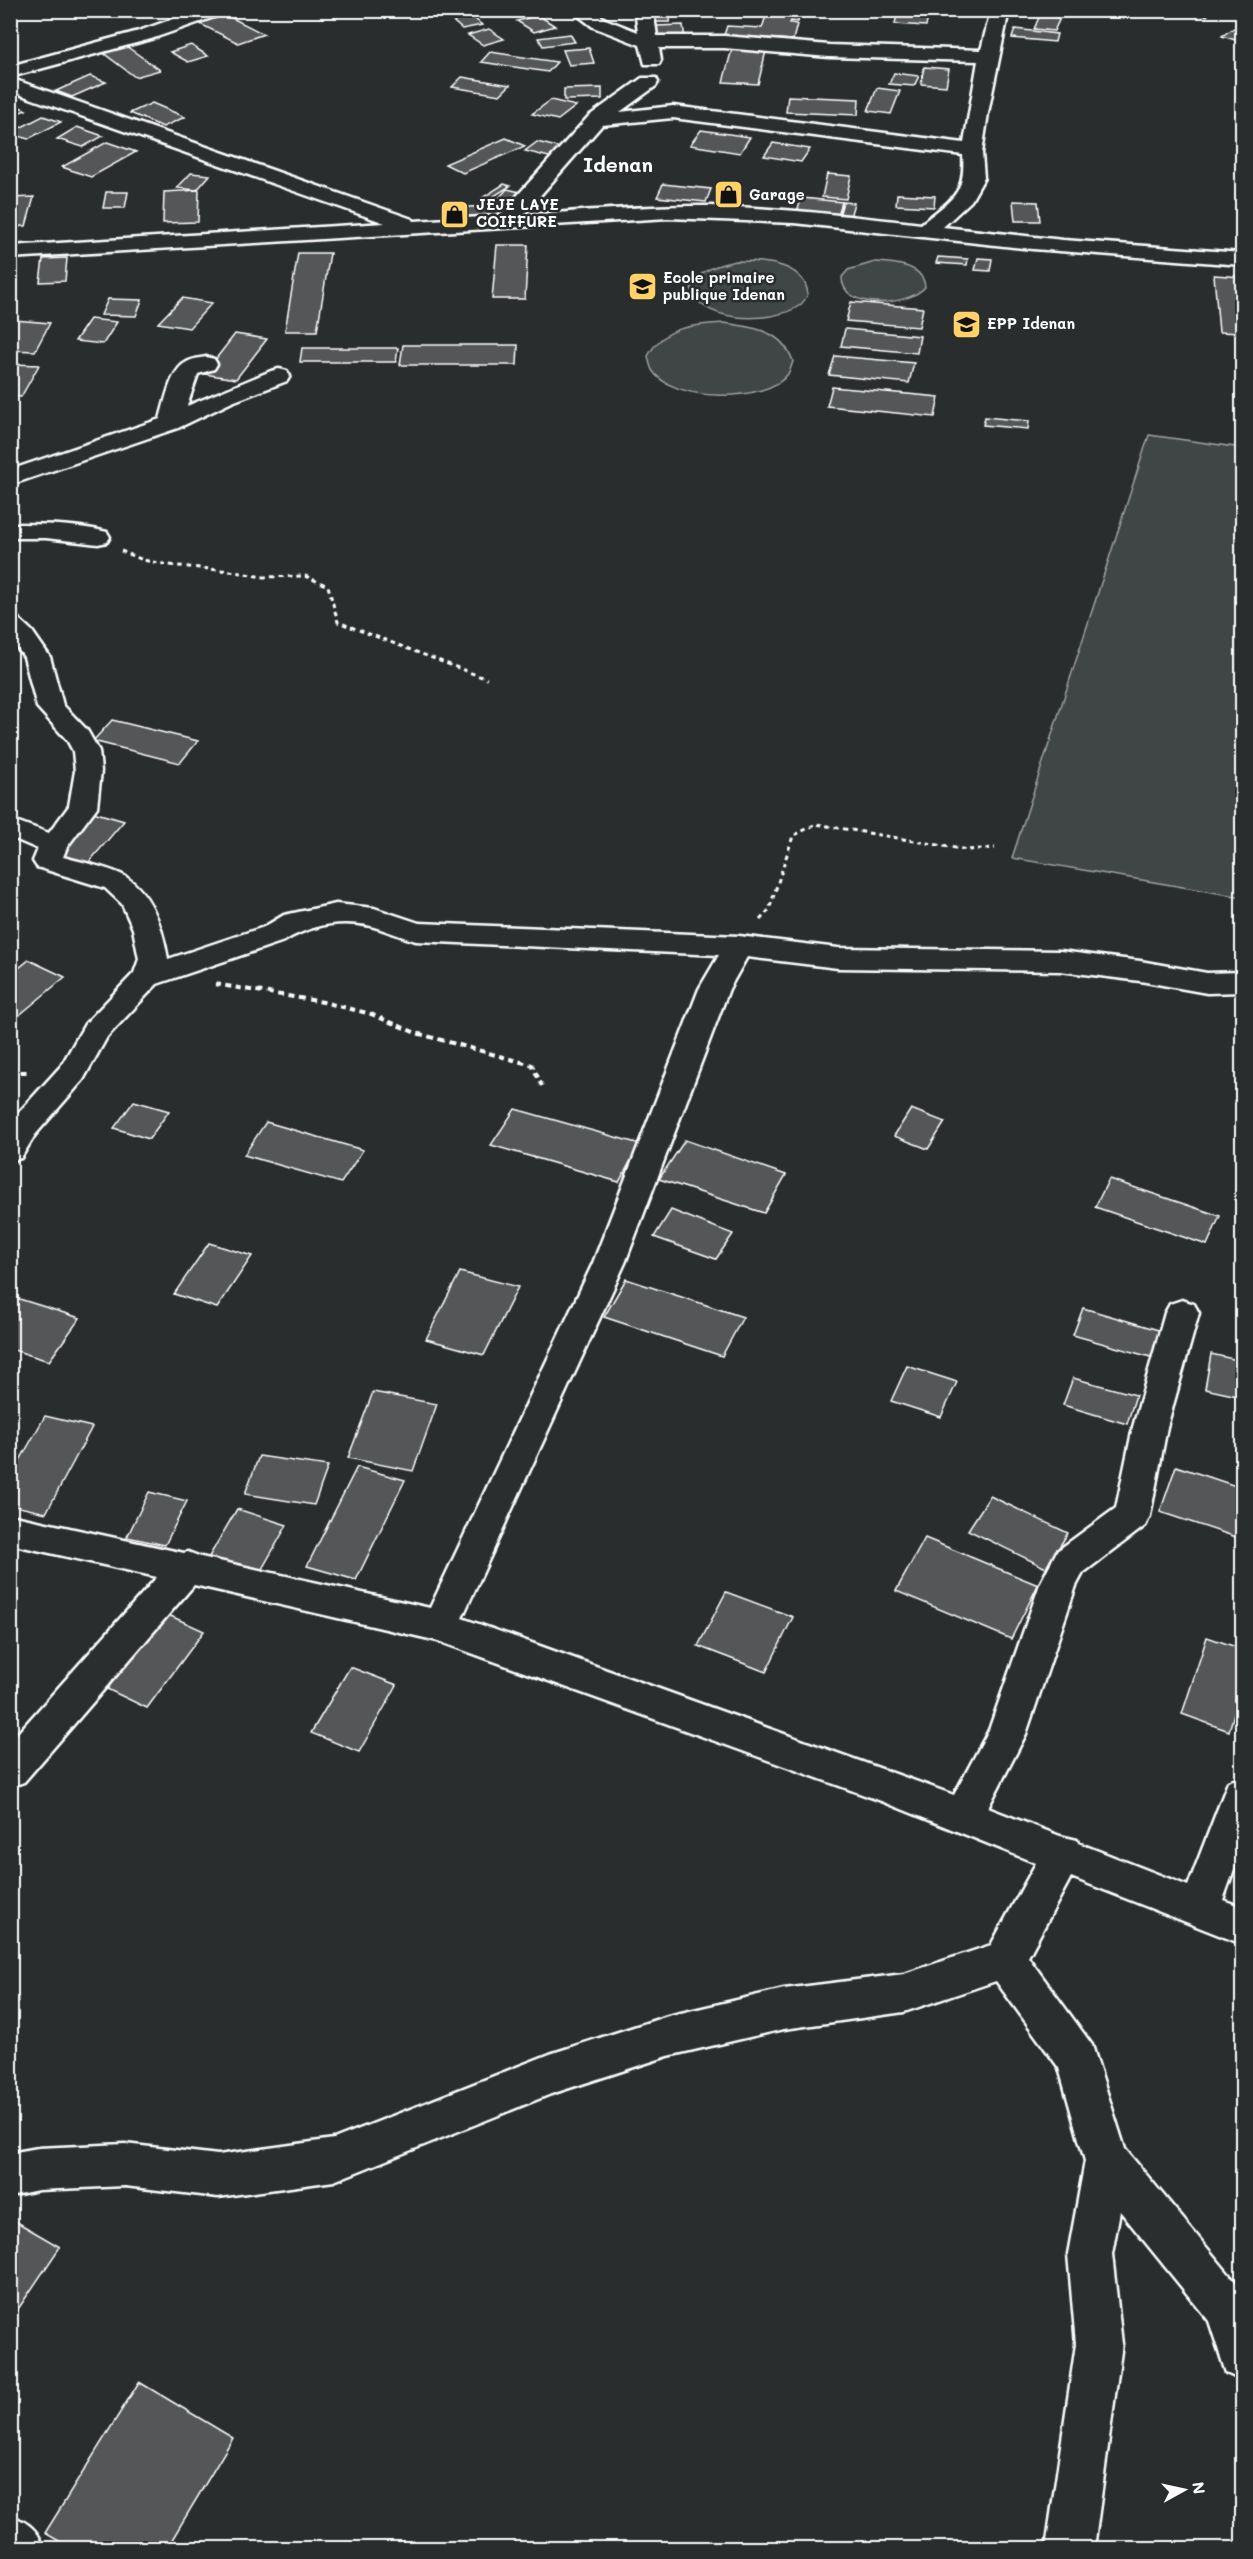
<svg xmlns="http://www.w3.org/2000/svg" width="1253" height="2559" viewBox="0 0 1253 2559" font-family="Mali,sans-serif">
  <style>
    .green { fill: #414445; stroke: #a0a2a2; stroke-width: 1.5 }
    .building { fill: #555758; stroke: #fff; stroke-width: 1.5 }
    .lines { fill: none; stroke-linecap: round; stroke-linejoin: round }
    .minor-casing { stroke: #fff; stroke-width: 5 }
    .path-far1 { stroke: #fff; stroke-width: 3; stroke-dasharray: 4.5 4; stroke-linecap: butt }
    .path { stroke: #fff; stroke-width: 4; stroke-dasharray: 6 4.5; stroke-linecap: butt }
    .minor { fill: #2a2d2e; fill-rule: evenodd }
    .labels { text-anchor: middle; stroke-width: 5; stroke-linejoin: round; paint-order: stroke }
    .far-poi-label { font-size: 15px; font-weight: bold; fill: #fff; stroke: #2a2d2e; text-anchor: start }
    .far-district-label { font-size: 20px; font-weight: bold; fill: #fff; stroke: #2a2d2e }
  </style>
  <rect width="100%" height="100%" fill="#2a2d2e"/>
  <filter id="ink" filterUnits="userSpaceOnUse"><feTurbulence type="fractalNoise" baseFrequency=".0167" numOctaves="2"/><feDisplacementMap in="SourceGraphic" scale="12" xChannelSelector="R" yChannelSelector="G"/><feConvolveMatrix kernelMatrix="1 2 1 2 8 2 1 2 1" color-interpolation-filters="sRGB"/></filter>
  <g filter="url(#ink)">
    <!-- green -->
    <g class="green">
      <path d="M736,261C762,261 804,262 808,294C806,298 803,303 800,305C774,325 693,324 691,284C703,269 717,265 736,261Z"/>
      <path d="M875,262C893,263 923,264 925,287C908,307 841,311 842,277L848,270Z"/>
      <path d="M723,323C753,327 782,330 793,361C792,365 790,370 788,374C766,404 671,402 652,370C650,366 649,360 648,356C664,326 692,325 723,323Z"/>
      <path d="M1149,435L1242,448V897L1012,858Z"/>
    </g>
    <!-- building -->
    <g class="building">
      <path d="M652,10H671L670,22H651Z"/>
      <path d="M768,10H800L798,22L791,21L790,23L797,24L793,40L724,35L727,26L762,28Z"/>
      <path d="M898,10H930L926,26L895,24Z"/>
      <path d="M1027,10H1058L1056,15L1027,12Z"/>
      <path d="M1186,10H1211L1207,16L1185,12Z"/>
      <path d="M220,12L264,34L238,43L194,21Z"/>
      <path d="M468,13L482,25L462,29L448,17Z"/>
      <path d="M538,15L555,26L534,32L517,21Z"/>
      <path d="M1040,15L1060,18L1054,31L1034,29Z"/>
      <path d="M683,25L685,39H658L656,26Z"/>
      <path d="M1237,26L1242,28V42L1222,36Z"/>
      <path d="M489,29L504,39L483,45L468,35Z"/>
      <path d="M1015,29L1057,34L1055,42L1012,38Z"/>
      <path d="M570,34L575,42L543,46L538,38Z"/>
      <path d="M191,45L208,56L188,62L170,52Z"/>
      <path d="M126,46L160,70L135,77L102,52Z"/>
      <path d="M589,48L594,63L569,65L563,50Z"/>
      <path d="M732,49L766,51L758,84L723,82Z"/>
      <path d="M490,52L557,62L548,72L481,62Z"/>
      <path d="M924,67L949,69L946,86L921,84Z"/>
      <path d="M894,73L919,76L914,86L889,84Z"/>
      <path d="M90,76L106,82L72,97L56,91Z"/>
      <path d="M462,77L510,85L500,95L452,87Z"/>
      <path d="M602,88V99L564,100V89Z"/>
      <path d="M877,88L900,91L891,114L868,111Z"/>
      <path d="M788,96L859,99L858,115L786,112Z"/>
      <path d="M551,100L576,106L558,120L532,114Z"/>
      <path d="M10,102L26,110L10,116Z"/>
      <path d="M152,103L185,117L163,127L130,113Z"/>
      <path d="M43,116L61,122L28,139L10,133Z"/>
      <path d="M77,127L103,136L83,147L57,139Z"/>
      <path d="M701,130L750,137L740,153L690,145Z"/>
      <path d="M506,138L525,146L463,173L445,164Z"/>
      <path d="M107,142L136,152L91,177L62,167Z"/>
      <path d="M537,142L561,148L549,157L525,151Z"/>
      <path d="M773,143L810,149L801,162L764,156Z"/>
      <path d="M191,173L210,175L197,190L177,188Z"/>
      <path d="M827,174L851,176L846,199L822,197Z"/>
      <path d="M504,184L510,186L488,200L482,198Z"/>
      <path d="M663,184L711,189L706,202L657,197Z"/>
      <path d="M507,189L520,192L495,217L454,218L469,207L492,206Z"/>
      <path d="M199,190L198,222L163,223L164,192Z"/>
      <path d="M106,192H128L125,208H103Z"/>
      <path d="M897,194L935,196L934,207L896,205Z"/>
      <path d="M34,197L26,226L10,227V198Z"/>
      <path d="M802,198L842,202L838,215L797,211Z"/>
      <path d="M1013,201L1038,202L1040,221H1015Z"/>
      <path d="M843,202L854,203L850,217L839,216Z"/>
      <path d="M497,245H528L525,299H492Z"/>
      <path d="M298,253H330L317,331H285Z"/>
      <path d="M938,257L968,259L967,265L936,263Z"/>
      <path d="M67,258L65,281L40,282L43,259Z"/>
      <path d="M978,258L992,259L990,271L975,270Z"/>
      <path d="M1214,275L1242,277V333L1219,332Z"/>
      <path d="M182,298L212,303L189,328L158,323Z"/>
      <path d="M108,299L142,300L136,316L101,315Z"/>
      <path d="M851,302L923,308L919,327L846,321Z"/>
      <path d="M90,319L117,322L103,344L75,341Z"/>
      <path d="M14,320L50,323L35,351L10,350V327Z"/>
      <path d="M845,329L920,336L917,353L841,346Z"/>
      <path d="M235,334L267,339L236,379L204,374Z"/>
      <path d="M403,345H518L517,365H400Z"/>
      <path d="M302,348H398L396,362H300Z"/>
      <path d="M835,356L914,363L909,383L829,375Z"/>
      <path d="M10,364L39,365L21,397L10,396Z"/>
      <path d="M832,387L939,397L935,417L827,406Z"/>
      <path d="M985,417L1029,421L1028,429L983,425Z"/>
      <path d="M112,720L198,741L180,763L93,741Z"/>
      <path d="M93,812L124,821L84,868L52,860Z"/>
      <path d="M29,960L65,977L10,1023V975Z"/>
      <path d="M134,1101L169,1111L149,1139L114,1128Z"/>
      <path d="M515,1109L640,1144L619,1182L491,1145Z"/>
      <path d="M911,1109L945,1122L928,1149L894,1136Z"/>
      <path d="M266,1122L363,1150L341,1183L244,1155Z"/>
      <path d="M685,1140L786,1175L764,1213L659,1179Z"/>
      <path d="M1109,1179L1220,1216L1207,1245L1095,1207Z"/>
      <path d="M671,1210L733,1234L716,1259L654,1237Z"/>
      <path d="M209,1243L252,1256L217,1308L174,1294Z"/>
      <path d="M460,1272L518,1287L484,1355L426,1339Z"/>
      <path d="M626,1279L743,1317L722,1356L604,1317Z"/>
      <path d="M13,1297L80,1318L49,1361L10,1349V1300Z"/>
      <path d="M1083,1308L1162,1331L1154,1358L1073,1335Z"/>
      <path d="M1211,1354L1242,1361V1397L1205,1389Z"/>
      <path d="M907,1366L957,1382L941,1417L891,1401Z"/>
      <path d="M1073,1378L1136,1395L1127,1424L1063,1405Z"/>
      <path d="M373,1392L437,1404L413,1471L348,1458Z"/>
      <path d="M45,1416L92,1427L46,1513L10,1505V1478Z"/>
      <path d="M259,1456L328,1466L314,1505L245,1494Z"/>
      <path d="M1176,1466L1242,1488V1539L1160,1512Z"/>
      <path d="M357,1467L405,1480L356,1580L307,1566Z"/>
      <path d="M149,1492L187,1501L165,1545L127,1537Z"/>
      <path d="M990,1496L1068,1533L1046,1568L968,1530Z"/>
      <path d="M237,1509L287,1525L258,1576L207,1560Z"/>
      <path d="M925,1538L1038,1585L1011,1639L896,1591Z"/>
      <path d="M726,1592L793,1617L766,1672L698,1646Z"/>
      <path d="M164,1613L204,1631L147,1708L107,1689Z"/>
      <path d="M1207,1637L1242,1649V1686L1229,1731L1182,1714Z"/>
      <path d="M350,1667L397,1685L359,1752L311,1733Z"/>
      <path d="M10,2218L60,2247L10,2321Z"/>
      <path d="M139,2382L233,2438L167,2548H71L45,2533Z"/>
    </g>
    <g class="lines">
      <defs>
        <g id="minor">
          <path d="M198,10H226L223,14L151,39L10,77V66L139,31Z"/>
          <path d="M571,10H593L605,19L638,32L635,10H653L657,36H724L829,45L981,50L991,10H1009L988,113L982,153L984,178L971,201L943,227L1063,240L1242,253V265L1033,249L794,223L668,218L10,258V246L385,223L10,91V78L412,219L414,221L499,216L589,116L642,78H656L658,82L656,86L620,112L673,106L964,143L978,61L829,57L724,48H659L661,60L659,64H645L640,45L593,27ZM673,118L963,155C966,196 950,200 921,224C851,216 781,208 710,206C648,205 585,211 523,215L602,125Z"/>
          <path d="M206,357L214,359L217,364L214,369L198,374L187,406L271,371L279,369L287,371L290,376L287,381L232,402L178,428L10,485V470L160,419C165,403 170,370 187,362C192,359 200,358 206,357Z"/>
          <path d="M10,524C42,524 75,524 107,532L110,537L107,542L98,544L46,538H10Z"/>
          <path d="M10,617L19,619L32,631L50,657L63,705L87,730L99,751L101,771L97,807L67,847L63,857C78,861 114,869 126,877C153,895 163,929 168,959L264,927L284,915L336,904L374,908L419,923L739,936L838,948L1060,951L1140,961L1207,973L1242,972V992L1207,993L1140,981L1060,971L838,968L747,957L729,989L625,1263L462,1618L954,1795L989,1730L1040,1584L1057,1551L1116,1508L1133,1427L1165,1313L1170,1304L1182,1300L1194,1304L1199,1313L1167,1427L1150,1516L1145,1526L1083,1573L1076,1586L1026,1734L988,1808L1060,1836L1077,1840L1078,1843L1188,1886L1228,1782L1242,1777V1847L1223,1900L1242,1907V1944L1071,1877L1028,1957L1092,2045L1125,2149L1242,2290V2380L1226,2373L1209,2321L1120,2211L1112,2254L1122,2344L1094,2548H1046L1076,2344L1068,2254L1085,2161L1059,2068L996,1981L904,2012L784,2029L668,2056L551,2094L334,2181L218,2197L125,2186L38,2190L10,2196V2153L38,2148L125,2144L218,2155L334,2139L550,2054L668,2016L784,1989L904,1974L991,1945L1036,1863L884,1802L438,1641L194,1585L24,1782L10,1787V1742L157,1577L10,1544V1515L184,1553L188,1552L201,1557L430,1608L593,1263L699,989L719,955L416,941C401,937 386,930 371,926C340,919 311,925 284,941L157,984L107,1037L83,1080L35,1135L21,1158L10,1161V1123L13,1119L61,1066L85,1024L134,973L139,959L133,929L122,904L105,888L37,867L33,861L38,849L10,837V819L49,833L69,806L75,771L73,751L67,740L37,707L24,657L10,638Z"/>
          <path d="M10,2515C29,2523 38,2530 44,2548H10Z"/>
        </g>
      </defs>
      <!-- minor casing -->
      <use href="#minor" class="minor-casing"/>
      <!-- path-far1 -->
      <g class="path-far1">
        <path d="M121,551L143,560L169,565L230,571L262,577L305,576L328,586L338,622L487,679"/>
        <path d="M760,920L769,910L793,836L816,824L967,850L995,848"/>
      </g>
      <!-- path -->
      <g class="path">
        <path d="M215,984L323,1002L371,1014L416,1033L532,1065L542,1086"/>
        <path d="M10,1072H31"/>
      </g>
      <!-- minor -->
      <use href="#minor" class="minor"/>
    </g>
  </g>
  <!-- icons -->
  <defs>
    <symbol id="shop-square" viewBox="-11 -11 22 22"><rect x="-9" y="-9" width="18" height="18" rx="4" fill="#ffd166" stroke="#2a2d2e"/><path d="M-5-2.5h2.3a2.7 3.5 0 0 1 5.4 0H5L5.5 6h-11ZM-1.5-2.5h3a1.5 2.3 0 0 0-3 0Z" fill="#111"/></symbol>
    <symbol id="school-square" viewBox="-11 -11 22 22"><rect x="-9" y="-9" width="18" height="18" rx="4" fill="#ffd166" stroke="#2a2d2e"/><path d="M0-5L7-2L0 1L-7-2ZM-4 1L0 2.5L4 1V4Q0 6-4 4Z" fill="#111"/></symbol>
  </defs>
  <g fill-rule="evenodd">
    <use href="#shop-square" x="712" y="178" width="33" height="33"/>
    <use href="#shop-square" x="438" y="198" width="33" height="33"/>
    <use href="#school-square" x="626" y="270" width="33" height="33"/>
    <use href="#school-square" x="950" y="308" width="33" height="33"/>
  </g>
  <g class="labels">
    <!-- far-poi labels -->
    <g class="far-poi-label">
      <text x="749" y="200">Garage</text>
      <text x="476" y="210">JEJE LAYE<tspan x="476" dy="17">COIFFURE</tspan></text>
      <text x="663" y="283">Ecole primaire<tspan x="663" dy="17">publique Idenan</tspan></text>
      <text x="987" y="329">EPP Idenan</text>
    </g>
    <!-- far-district labels -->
    <g class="far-district-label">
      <text x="618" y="172">Idenan</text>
    </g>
  </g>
  <!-- margin -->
  <rect width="1253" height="2559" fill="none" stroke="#2a2d2e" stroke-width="36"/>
  <rect x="18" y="18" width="1217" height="2523" fill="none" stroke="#fff" stroke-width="2" filter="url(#ink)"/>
  <!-- north arrow -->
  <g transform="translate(1184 2490) rotate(82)" stroke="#2a2d2e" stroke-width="4.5" paint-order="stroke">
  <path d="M0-4.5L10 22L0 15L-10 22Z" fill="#ffffff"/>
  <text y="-9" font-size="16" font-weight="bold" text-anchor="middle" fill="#ffffff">N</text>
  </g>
</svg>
